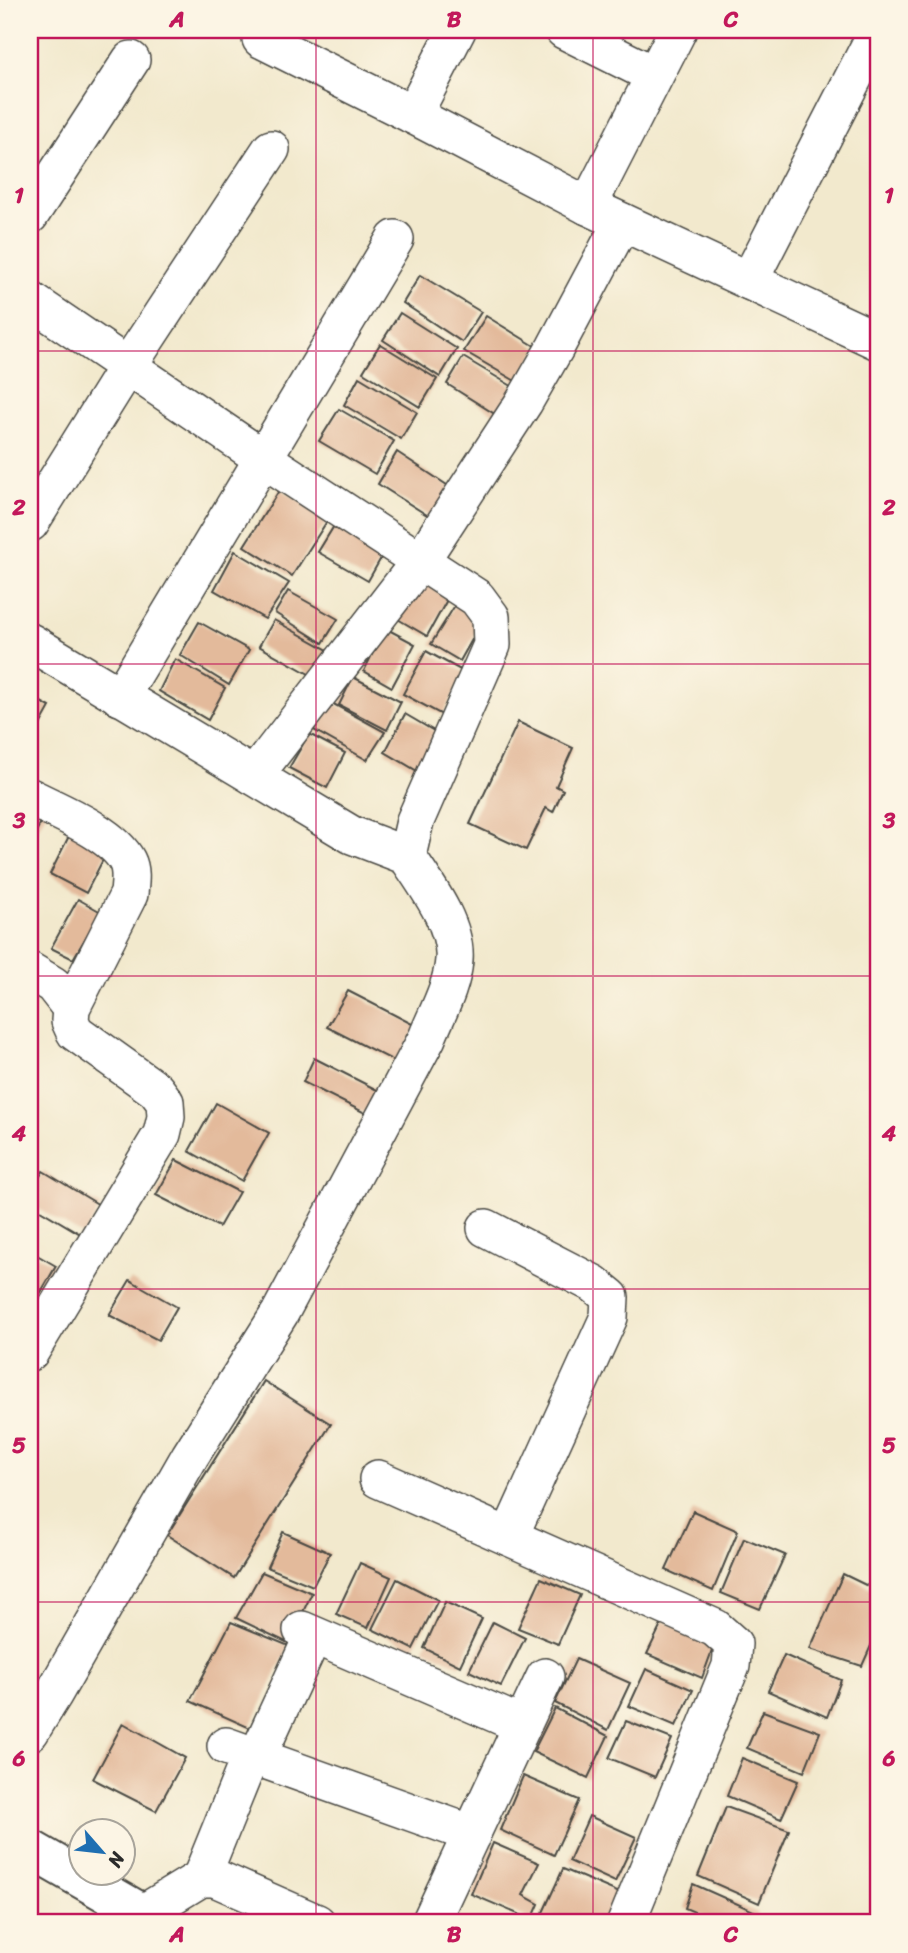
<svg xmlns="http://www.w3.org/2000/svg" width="908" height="1953" viewBox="0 0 908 1953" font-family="Sriracha,sans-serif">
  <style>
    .building { fill: #e3ba9b }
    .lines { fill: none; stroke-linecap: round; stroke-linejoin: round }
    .street-casing { stroke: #494843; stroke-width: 40 }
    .secondary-casing { stroke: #494843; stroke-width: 42 }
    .street { stroke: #fff; stroke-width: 37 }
    .secondary { stroke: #fff; stroke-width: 38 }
    .grid { fill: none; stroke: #c2185b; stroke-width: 2; stroke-opacity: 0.55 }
    .neatline { fill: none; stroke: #c2185b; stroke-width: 2.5 }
    .grid-label { font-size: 23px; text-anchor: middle; font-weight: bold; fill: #c2185b }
  </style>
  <rect width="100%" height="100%" fill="#fcf5e5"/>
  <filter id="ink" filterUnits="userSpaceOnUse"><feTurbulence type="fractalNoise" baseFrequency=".0143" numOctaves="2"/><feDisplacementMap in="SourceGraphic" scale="14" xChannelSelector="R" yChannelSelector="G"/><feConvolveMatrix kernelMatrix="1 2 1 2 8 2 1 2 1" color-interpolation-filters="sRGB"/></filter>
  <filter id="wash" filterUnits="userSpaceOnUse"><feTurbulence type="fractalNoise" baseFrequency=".00686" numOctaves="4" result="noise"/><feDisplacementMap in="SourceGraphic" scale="28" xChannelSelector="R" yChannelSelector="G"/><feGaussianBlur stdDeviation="1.57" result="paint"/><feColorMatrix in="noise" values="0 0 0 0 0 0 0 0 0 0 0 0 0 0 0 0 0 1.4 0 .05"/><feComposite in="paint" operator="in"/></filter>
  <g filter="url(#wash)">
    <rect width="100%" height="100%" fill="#f2e9cd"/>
    <g id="blocks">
      <!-- building -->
      <g class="building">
        <path d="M420,275L481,312L462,342L403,303Z"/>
        <path d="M400,313L457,349L440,377L383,340Z"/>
        <path d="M486,316L538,348L517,382L464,351Z"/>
        <path d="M380,344L437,379L420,407L363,372Z"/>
        <path d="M463,357L515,388L498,416L447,384Z"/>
        <path d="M359,377L417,412L401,439L344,405Z"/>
        <path d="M339,409L394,441L375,474L319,441Z"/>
        <path d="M397,452L459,493L438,522L378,484Z"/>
        <path d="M280,489L329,518L292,576L244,546Z"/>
        <path d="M337,521L385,551L368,581L318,552Z"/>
        <path d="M235,551L289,583L265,619L214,590Z"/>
        <path d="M418,579L448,598L427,636L396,618Z"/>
        <path d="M288,591L338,619L323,643L275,613Z"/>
        <path d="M457,602L484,618L460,661L431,644Z"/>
        <path d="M274,620L333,653L318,679L259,646Z"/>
        <path d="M199,622L249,650L229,685L180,655Z"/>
        <path d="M385,628L415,644L392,687L364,671Z"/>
        <path d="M426,651L466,673L442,715L403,694Z"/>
        <path d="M175,659L225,688L208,720L159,691Z"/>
        <path d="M353,677L401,702L387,730L339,705Z"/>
        <path d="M30,696L50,707L30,743Z"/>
        <path d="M328,701L385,732L367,760L314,730Z"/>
        <path d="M405,714L444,737L424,775L385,752Z"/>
        <path d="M518,722L573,748L556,786L563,790L553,812L546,808L526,850L470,824Z"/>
        <path d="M309,734L345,753L327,788L289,768Z"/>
        <path d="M30,801L47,811L30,843Z"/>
        <path d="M74,826L110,846L86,893L50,874Z"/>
        <path d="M78,899L101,912L73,959L51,948Z"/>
        <path d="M348,991L416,1026L398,1063L327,1027Z"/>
        <path d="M314,1058L387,1095L375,1118L303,1082Z"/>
        <path d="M216,1103L269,1133L242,1181L189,1151Z"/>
        <path d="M176,1160L239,1192L219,1227L156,1195Z"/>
        <path d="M43,1171L101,1206L84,1236L30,1204V1193Z"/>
        <path d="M30,1251L56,1266L38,1297L30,1292Z"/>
        <path d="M130,1280L177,1307L158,1340L109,1315Z"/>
        <path d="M264,1381L331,1424L234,1578L167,1535Z"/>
        <path d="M693,1511L738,1531L713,1591L666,1570Z"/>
        <path d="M283,1532L330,1553L313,1586L267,1567Z"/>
        <path d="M744,1538L785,1555L760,1609L721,1593Z"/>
        <path d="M360,1563L391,1577L368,1628L336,1614Z"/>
        <path d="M262,1572L312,1593L288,1643L236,1618Z"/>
        <path d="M843,1574L878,1591V1630L862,1666L810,1649Z"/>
        <path d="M541,1578L580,1595L558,1644L518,1628Z"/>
        <path d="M397,1579L438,1600L413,1649L372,1629Z"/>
        <path d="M445,1602L482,1619L460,1666L424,1648Z"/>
        <path d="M663,1621L714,1645L702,1678L647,1654Z"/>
        <path d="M231,1622L289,1646L250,1728L190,1701Z"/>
        <path d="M493,1622L525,1638L501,1686L469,1671Z"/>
        <path d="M784,1655L841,1680L827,1717L768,1691Z"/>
        <path d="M576,1659L630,1683L608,1730L555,1703Z"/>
        <path d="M646,1669L693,1690L676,1726L629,1706Z"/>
        <path d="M555,1708L608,1736L588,1778L533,1752Z"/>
        <path d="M763,1711L820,1732L804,1772L747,1748Z"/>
        <path d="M626,1721L672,1739L655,1777L609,1758Z"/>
        <path d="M123,1723L185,1758L156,1811L93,1779Z"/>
        <path d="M742,1758L798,1781L781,1819L727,1796Z"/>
        <path d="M523,1776L579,1800L554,1855L500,1830Z"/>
        <path d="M726,1807L789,1830L759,1903L698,1876Z"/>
        <path d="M589,1816L636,1837L615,1882L569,1861Z"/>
        <path d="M493,1843L539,1863L523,1895L539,1904L532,1920L471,1894Z"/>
        <path d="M563,1869L622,1894L608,1923H551L540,1919Z"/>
        <path d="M693,1884L758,1913L754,1923H720L685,1908Z"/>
      </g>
    </g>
  </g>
  <g filter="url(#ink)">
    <use href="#blocks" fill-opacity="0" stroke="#494843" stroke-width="2"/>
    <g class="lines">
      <defs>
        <g id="street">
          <path d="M564,30L654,75"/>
          <path d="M261,39L413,115L588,206L878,341"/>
          <path d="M413,115L457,30"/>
          <path d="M588,206L678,30"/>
          <path d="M30,215L131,60"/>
          <path d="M749,281L878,30"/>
          <path d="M30,300L264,459L477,598L491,617L492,645L415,821L407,856C426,885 457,925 454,960C452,987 437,1013 427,1038L280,1313L190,1456L53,1695L30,1732"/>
          <path d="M30,523L128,366L271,149"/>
          <path d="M30,642L352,835L407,856"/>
          <path d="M120,697L395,239"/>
          <path d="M254,776L421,560L524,402L555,348L622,222"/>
          <path d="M30,797C57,811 113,833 127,861C132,871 130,882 129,894L71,1008L70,1021L75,1032L156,1090L165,1102L166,1117L162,1134L30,1352"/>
          <path d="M30,971L53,985L71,1008"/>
          <path d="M486,1228L594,1284L610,1297L609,1317L509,1537"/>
          <path d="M378,1479L715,1628L733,1644L731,1666L626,1923"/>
          <path d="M302,1630L522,1725"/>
          <path d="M226,1746L472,1834"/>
          <path d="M201,1878L246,1767L258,1755L313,1636"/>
          <path d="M142,1914L201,1878H215L317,1923"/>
          <path d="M430,1923L545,1677"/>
        </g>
        <path id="secondary" d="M30,1849L159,1923"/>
      </defs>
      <!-- street casing -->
      <use href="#street" class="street-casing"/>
      <!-- secondary casing -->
      <use href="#secondary" class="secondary-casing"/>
      <!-- street -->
      <use href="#street" class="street"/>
      <!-- secondary -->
      <use href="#secondary" class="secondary"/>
    </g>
  </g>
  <!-- grid -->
  <path class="grid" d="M316,30V1923M593,30V1923M30,351H878M30,664H878M30,976H878M30,1289H878M30,1602H878"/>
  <!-- margin -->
  <rect width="908" height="1953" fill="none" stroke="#fcf5e5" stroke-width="77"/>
  <!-- north arrow -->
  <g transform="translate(102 1852) rotate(118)"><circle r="33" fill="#fcf5e5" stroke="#a8a49b" stroke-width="2"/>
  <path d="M0-5L12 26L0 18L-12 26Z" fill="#1f6fb2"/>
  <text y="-10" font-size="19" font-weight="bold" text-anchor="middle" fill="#2b2b2b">N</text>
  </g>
  <rect x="38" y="38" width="832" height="1876" class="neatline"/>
  <g class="grid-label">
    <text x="177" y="27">A</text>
    <text x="454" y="27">B</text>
    <text x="731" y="27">C</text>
    <text x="19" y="203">1</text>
    <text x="889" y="203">1</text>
    <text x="19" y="515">2</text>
    <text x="889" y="515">2</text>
    <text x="19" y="828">3</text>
    <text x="889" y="828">3</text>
    <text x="19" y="1141">4</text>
    <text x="889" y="1141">4</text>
    <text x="19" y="1453">5</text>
    <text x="889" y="1453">5</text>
    <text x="19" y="1766">6</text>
    <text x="889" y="1766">6</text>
    <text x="177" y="1942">A</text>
    <text x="454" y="1942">B</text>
    <text x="731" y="1942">C</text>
  </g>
</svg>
